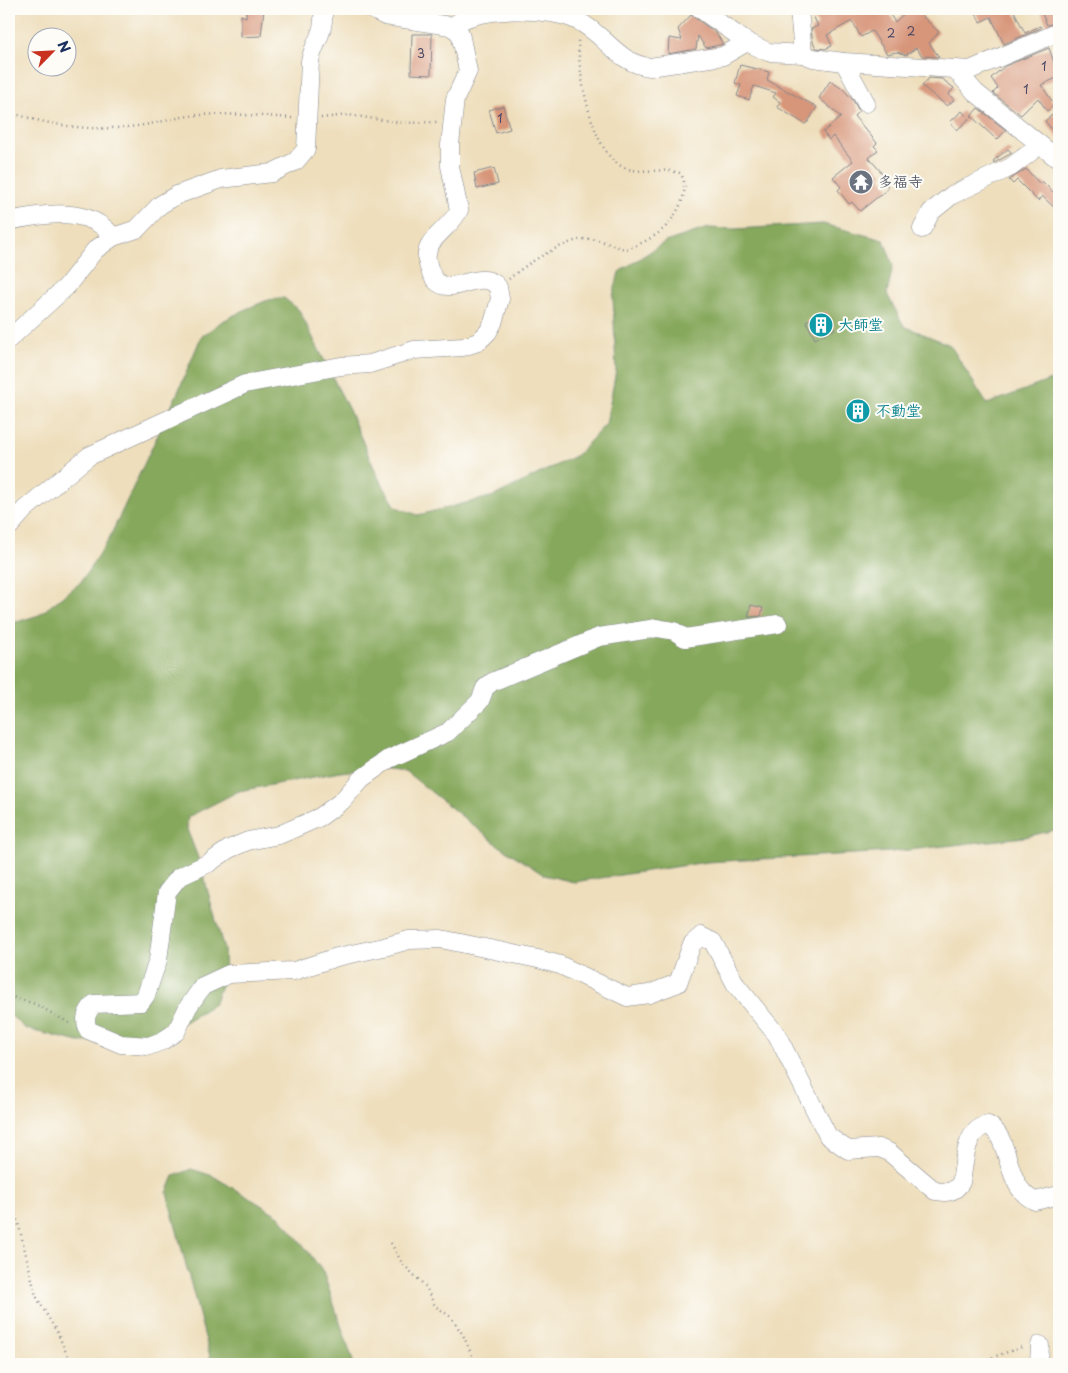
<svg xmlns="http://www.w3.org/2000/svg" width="1068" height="1373" viewBox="0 0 1068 1373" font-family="'Playpen Sans','Klee One',sans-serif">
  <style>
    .forest { fill: #86a85c; stroke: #506c5d }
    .building { fill: #d79579 }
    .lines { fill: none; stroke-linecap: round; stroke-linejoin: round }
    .minor-casing { stroke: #84868d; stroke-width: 19 }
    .path { stroke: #84868d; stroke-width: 2.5; stroke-dasharray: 1 4; stroke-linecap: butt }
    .minor { stroke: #fff; stroke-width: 18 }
    .labels { text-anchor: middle; stroke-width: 4; stroke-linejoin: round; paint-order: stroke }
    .number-label { font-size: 12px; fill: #4a4865 }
    .worship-label { font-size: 15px; font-weight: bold; fill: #5b616d; stroke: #fdfcf7; text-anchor: start }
    .culture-label { font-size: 15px; font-weight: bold; fill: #0d838f; stroke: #fdfcf7; text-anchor: start }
  </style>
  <rect width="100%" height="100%" fill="#fdfcf7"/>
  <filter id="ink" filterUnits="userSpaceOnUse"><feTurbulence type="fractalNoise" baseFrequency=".02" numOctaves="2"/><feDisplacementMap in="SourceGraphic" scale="10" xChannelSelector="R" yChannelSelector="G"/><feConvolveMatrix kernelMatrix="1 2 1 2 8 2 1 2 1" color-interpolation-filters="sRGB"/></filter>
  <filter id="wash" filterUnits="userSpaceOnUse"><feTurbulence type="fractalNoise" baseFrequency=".0096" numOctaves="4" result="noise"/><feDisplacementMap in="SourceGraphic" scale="20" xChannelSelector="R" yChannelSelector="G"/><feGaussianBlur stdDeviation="1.12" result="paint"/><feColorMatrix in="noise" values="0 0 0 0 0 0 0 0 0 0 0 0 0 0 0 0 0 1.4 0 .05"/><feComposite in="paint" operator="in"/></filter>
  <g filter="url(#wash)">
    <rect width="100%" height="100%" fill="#eedebc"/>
    <!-- forest -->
    <g class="forest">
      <path d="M823,224L884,240L893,265L887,294L904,326L950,345L987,404L1059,377V829L1025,837L891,852L707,862L574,882L544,875L498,845L405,771L381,768L340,772L239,791L188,817L187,829L200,863L224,950L225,975L214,1004L183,1023L141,1040L79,1042L26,1029L9,1014V620L17,622L39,615L80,583L108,541L178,392L201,337L221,322L246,309L268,300L284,298L299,310L349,410L378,477L396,507L418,515L494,496L577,455L606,424L616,371L613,296L619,272L665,242L708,228L735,229Z"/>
      <path d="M191,1169L213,1176L279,1216L304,1246L323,1272L354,1364H212L167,1193L174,1176Z"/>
    </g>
    <g id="blocks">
      <!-- building -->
      <g class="building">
        <path d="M246,9H264L261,36L241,37V15L246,17Z"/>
        <path d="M810,9H886L895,22L909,9H925L920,14L939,32L929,43L939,57L922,56L916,48L906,55L897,52L887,54L872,31L861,37L852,21L827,35L832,46L825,49L816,48L813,42L811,29L818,26Z"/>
        <path d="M984,9H1013L1025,33L1040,26L1041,28L1004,44L991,17L980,22L976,13Z"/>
        <path d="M1040,9H1059V22L1047,25Z"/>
        <path d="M691,15L716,33L723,44L706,48L698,36L696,49L668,54L669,38L682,40L678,29Z"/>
        <path d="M412,34H432L431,75L411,74Z"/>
        <path d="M1049,48L1059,77L1041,85L1055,105L1047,111L1038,98L1021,115L993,93L998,88L991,78L1005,66Z"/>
        <path d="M740,65L769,72L767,80L817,107L808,122L805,124L777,107L780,102L773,97L776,93L754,86L749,100L737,96L741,85L735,83Z"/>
        <path d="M929,78L942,79L954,88L949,94L954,100L947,106L922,86Z"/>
        <path d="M830,81L843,89L853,100L859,111L854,116L877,143L874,146L878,150L869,158L883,174L880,176L889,188L860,211L852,202L849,204L838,190L841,187L833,177L853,161L833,136L829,140L823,132L841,117L819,98Z"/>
        <path d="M503,106L510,129L496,133L489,110Z"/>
        <path d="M978,108L1006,130L997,140L971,116Z"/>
        <path d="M1059,109V139L1045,121Z"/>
        <path d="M962,111L969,119L957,130L950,122Z"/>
        <path d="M1008,149L1012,153L994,163L993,161Z"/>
        <path d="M494,168L498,184L477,189L474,173Z"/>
        <path d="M1026,169L1040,184L1042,181L1059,198V212L1042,196L1038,201L1017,180L1013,184L1009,180Z"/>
        <path d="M827,311L835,329L815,339L806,321Z"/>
        <path d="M861,400L868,418L855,423L848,405Z"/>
        <path d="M751,605L763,608L761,616L748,617Z"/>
      </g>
    </g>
  </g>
  <g filter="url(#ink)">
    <use href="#blocks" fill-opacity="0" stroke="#84868d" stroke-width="1"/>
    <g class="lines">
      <defs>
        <g id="minor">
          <path d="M700,9L747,42L768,52L803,54L813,58L844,62L955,69L970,70L1059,32"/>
          <path d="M799,9L803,54"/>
          <path d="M452,27C475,5 551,7 578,21C605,34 618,64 650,67L723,56L747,42"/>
          <path d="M844,62L866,103"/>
          <path d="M955,69L975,92L1059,160"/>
          <path d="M9,221C41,214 90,205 113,237"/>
          <path d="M922,229L931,212L952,195L1011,167L1040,145"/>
          <path d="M9,339L66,287L95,250L113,237L137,229L160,205L177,195L221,179L272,173L296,161L306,149L310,61C315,39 325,35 323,9"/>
          <path d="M9,527L25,509L89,456L245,384L341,366L370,364L414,350L463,347L478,342L488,332L493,323L500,299L498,287C477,262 438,315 427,260C423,240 452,227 459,210L450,166V145L455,99L468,71L460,33L450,26L385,16L371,9"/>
          <path d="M778,624L685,638L674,631L657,628L599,637L492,682L485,688L480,701L448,732L389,759L361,779L342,801L320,817L279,835L248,841L229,849L209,863L179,877L167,892L158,960L146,995L141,1002L94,1004C86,1013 84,1019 88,1030L121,1044L149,1046L162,1041L176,1032L188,1007L203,986L229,974L294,971L337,957L384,947L409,940L441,939L538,959L560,965L627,997L649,994L678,983L692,944L701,936L713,942L736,985L777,1035L828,1136L848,1150L879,1148L889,1152L935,1191C946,1193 955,1193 961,1182C965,1163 964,1129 988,1125C1012,1137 1004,1188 1035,1201L1059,1195"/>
          <path d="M1039,1363L1040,1345"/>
        </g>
      </defs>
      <!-- minor casing -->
      <use href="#minor" class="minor-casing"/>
      <!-- path -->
      <g class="path">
        <path d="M9,112C52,126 91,132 137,126C155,124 172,118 190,116C224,112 259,116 293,118"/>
        <path d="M321,118L348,115L403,123L437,122"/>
        <path d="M509,279C524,265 567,238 588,239C602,239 613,247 626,249C638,245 651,239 661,231C675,219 693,190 680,173C662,167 640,175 623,167C591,153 578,70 578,39"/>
        <path d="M9,996L35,1004L71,1024"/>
        <path d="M9,1196L19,1226L36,1296L58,1334L71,1364"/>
        <path d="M391,1243L402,1263L426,1287L435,1306L451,1317L463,1335L476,1364"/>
        <path d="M973,1364L1025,1346"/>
      </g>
      <!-- minor -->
      <use href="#minor" class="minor"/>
    </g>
  </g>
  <!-- icons -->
  <defs>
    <symbol id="temple-disc" viewBox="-11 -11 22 22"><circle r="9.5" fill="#6b7280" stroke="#fdfcf7"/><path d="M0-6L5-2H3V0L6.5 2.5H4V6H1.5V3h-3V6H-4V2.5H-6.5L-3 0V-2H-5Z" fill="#fff"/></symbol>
    <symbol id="building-disc" viewBox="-11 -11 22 22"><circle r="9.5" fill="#0f9aa8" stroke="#fdfcf7"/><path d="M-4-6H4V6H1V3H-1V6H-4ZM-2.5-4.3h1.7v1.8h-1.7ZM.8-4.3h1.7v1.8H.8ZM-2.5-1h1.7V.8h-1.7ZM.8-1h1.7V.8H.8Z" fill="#fff"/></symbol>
  </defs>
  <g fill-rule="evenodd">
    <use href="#temple-disc" x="847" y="168" width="28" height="28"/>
    <use href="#building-disc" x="807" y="311" width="28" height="28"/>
    <use href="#building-disc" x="844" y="397" width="28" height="28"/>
  </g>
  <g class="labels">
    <!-- number labels -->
    <g class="number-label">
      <text x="911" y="36">2</text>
      <text x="891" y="38">2</text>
      <text x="421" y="58">3</text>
      <text x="1044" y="71">1</text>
      <text x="1026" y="94">1</text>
      <text x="500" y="123">1</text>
    </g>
    <!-- worship labels -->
    <g class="worship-label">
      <text x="878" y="187">多福寺</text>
    </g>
    <!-- culture labels -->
    <g class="culture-label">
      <text x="838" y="330">大師堂</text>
      <text x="876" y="416">不動堂</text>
    </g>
  </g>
  <!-- margin -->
  <rect width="1068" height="1373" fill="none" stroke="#fdfcf7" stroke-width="30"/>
  <!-- north arrow -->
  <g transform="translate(52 52) rotate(66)"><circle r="24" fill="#fdfcf7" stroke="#a3aaba"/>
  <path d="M0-4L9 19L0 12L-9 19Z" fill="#c8321e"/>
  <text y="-8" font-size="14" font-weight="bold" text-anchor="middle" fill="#1b2f5e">N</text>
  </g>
</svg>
